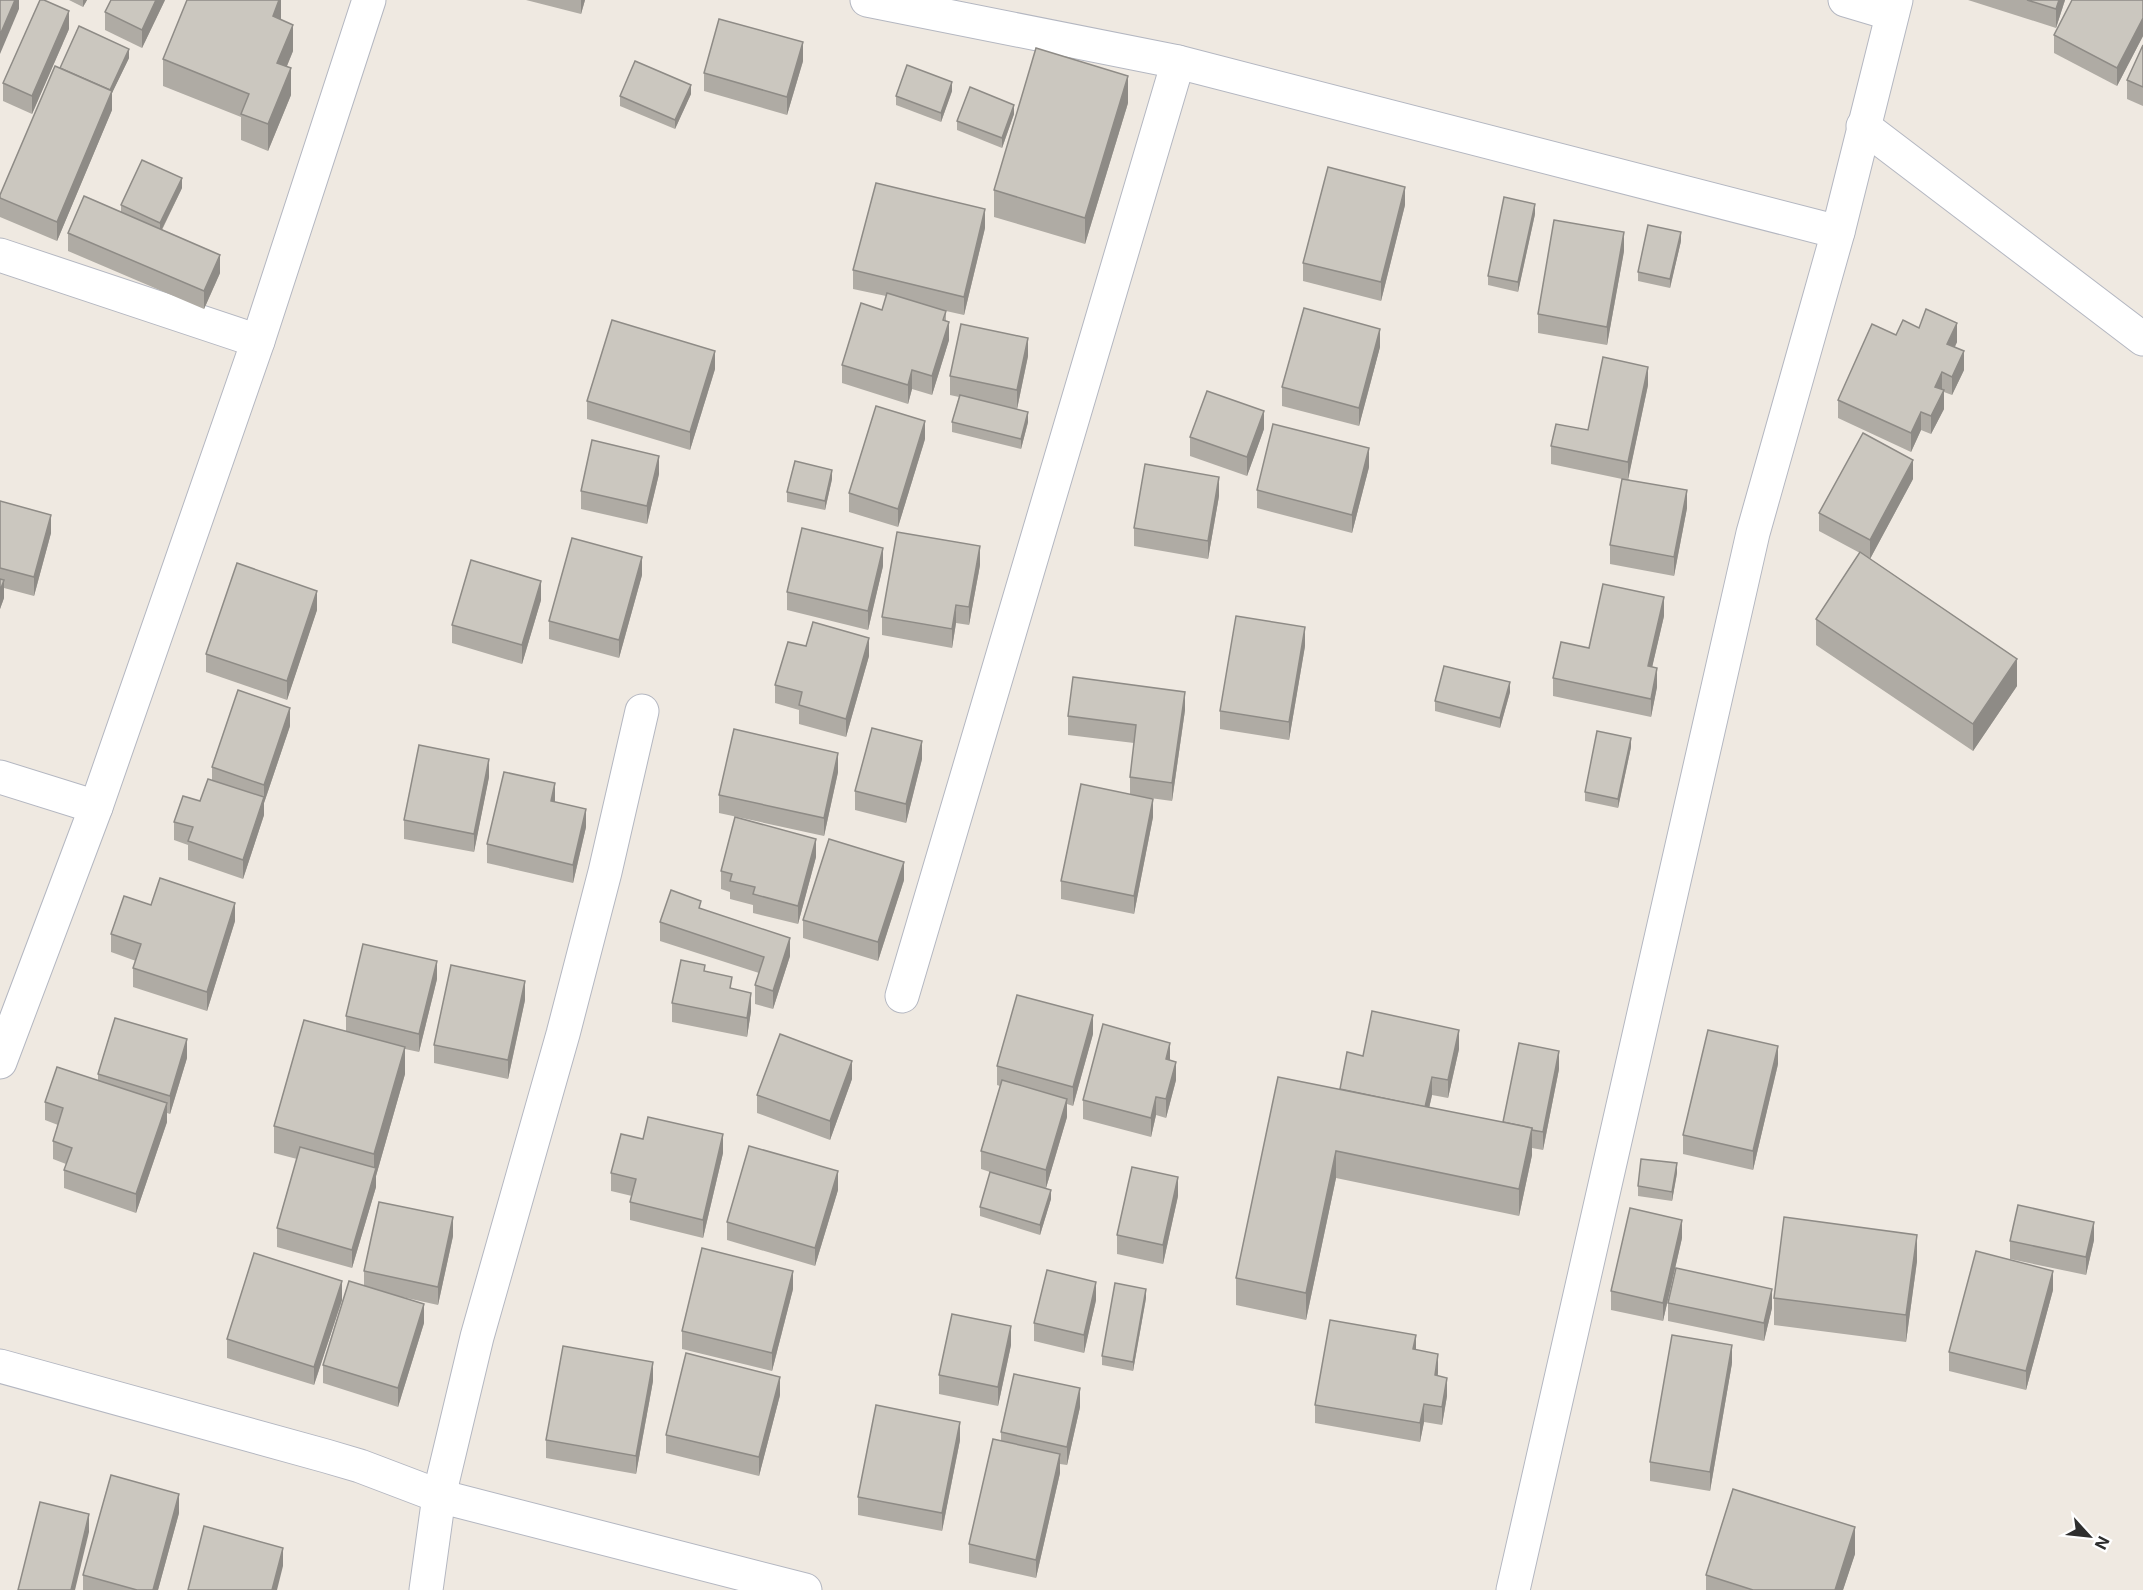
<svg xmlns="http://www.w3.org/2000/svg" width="2143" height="1590" viewBox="0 0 2143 1590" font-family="Inter,sans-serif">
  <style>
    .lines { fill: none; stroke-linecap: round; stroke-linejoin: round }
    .minor-casing { stroke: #b4b7c1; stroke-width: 35 }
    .minor { stroke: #fff; stroke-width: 33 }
    .wall { fill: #afaba4 }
    .shaded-wall { fill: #8e8b86 }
    .building { fill: #cbc7bf; stroke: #8e8b86; stroke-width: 1.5 }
  </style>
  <rect width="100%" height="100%" fill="#efe9e1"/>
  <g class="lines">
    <defs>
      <g id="minor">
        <path d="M867,0L1178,62L1838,232"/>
        <path d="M1845,0L1892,14"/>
        <path d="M1863,126L2143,339"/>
        <path d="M0,255L258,341"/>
        <path d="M0,777L96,807"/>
        <path d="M902,996L1178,62"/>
        <path d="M0,1062L96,807L258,341L369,0"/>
        <path d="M0,1366L326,1456L360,1466L439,1496L805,1590"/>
        <path d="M426,1590L439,1496L477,1337L563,1034L605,872L642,711"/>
        <path d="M1513,1590L1753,533L1838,232L1896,0"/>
      </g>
    </defs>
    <!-- minor casing -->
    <use href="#minor" class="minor-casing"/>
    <!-- minor -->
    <use href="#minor" class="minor"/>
  </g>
  <!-- wall -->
  <g class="wall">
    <path d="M69,0H87L83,7Z"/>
    <path d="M165,0L142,48L105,30V12Z"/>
    <path d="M281,0V19L293,51L287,66L291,95L268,151L241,140V117L163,86V59Z"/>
    <path d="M526,0H585L581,14Z"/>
    <path d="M1968,0H2065L2056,28Z"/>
    <path d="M2143,0V36L2117,86L2054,53V35Z"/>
    <path d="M69,29L32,114L3,101V83Z"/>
    <path d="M2143,45V106L2127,99V80Z"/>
    <path d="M129,58L112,93V110L57,241L0,217V195L60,68Z"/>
    <path d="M803,61L787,115L704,91V73Z"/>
    <path d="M952,91L941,122L896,105V96Z"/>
    <path d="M691,94L675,129L620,106V96Z"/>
    <path d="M1128,103L1085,244L994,217V190Z"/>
    <path d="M1014,114L1002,148L957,130V121Z"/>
    <path d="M182,188L162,230L220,273L204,309L68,251V233L121,212V205Z"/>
    <path d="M1405,205L1381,301L1303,281V263Z"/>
    <path d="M1535,214L1518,292L1488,285V276Z"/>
    <path d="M985,228L964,315L946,311V320L949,340L932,395L912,389L908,404L842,383V365L882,310L886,296L853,289V270Z"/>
    <path d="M1681,241L1670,288L1638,281V272Z"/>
    <path d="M1624,251L1607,345L1538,333V314Z"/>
    <path d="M1919,328L1957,342L1955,347L1964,370L1952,395L1944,392V409L1931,434L1921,430L1911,452L1838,418V400L1896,335Z"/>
    <path d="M1380,347L1359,426L1282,406V387Z"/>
    <path d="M1028,356L1017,409L995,404L1028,422L1021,449L952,432V422L959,397L950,395V376Z"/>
    <path d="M715,369L690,450L587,419V401Z"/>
    <path d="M1648,385L1628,479L1687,508L1674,576L1610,564V545L1622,479L1551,464V446L1588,430Z"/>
    <path d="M1264,429L1247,476L1190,456V437Z"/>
    <path d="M925,439L898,527L849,512V493Z"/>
    <path d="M1369,467L1352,533L1257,508V490Z"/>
    <path d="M659,474L647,524L581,509V491Z"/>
    <path d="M832,479L825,510L787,502V492Z"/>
    <path d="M1913,479L1870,559L2017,686L1973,751L1816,645V619L1860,553L1819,531V513Z"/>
    <path d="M1219,496L1208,559L1134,546V528Z"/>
    <path d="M0,501L51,533L34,596L4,588V598L0,609Z"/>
    <path d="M980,565L969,625L956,623L952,648L882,635V617Z"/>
    <path d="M883,566L868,630L787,610V592Z"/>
    <path d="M642,575L619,658L549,639V621Z"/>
    <path d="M541,600L522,664L452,643V625Z"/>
    <path d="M317,610L287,700L206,672V654Z"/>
    <path d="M1664,616L1652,667L1657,687L1651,717L1553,696V678L1589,648Z"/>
    <path d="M806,646L869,656L846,737L799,724V710L775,703V685Z"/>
    <path d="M1305,646L1289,740L1220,729V711Z"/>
    <path d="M1510,692L1500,728L1435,711V701Z"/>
    <path d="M1185,710L1172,801L1150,798L1153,817L1134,914L1061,899V881L1130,794V777L1134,743L1068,735V716Z"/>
    <path d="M290,726L264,803V815L243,879L188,860V845L174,840V822L200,801L212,780V767Z"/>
    <path d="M1631,747L1618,808L1585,801V792Z"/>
    <path d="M922,759L906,823L855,810V791Z"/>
    <path d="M838,772L824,836L719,813V795Z"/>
    <path d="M489,777L474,852L404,839V820Z"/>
    <path d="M555,802L586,827L573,883L487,863V844Z"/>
    <path d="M816,857L798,924L753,913V905L730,899V892L721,889V871Z"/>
    <path d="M904,880L878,961L803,938V920Z"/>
    <path d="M151,905L235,921L207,1011L133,987V968L136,961L111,952V934Z"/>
    <path d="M701,909L790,956L773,1009L755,1004V985L759,973L660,941V922Z"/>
    <path d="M705,972L732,989L751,1011L747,1037L672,1022V1003Z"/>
    <path d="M437,979L419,1052L405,1049V1074L376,1176V1187L352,1268L277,1247V1228L297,1159L274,1153V1126L346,1031V1016Z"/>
    <path d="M525,1000L508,1079L434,1063V1045Z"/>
    <path d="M1093,1034L1073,1106L1067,1104V1117L1046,1188L1051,1199L1040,1235L980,1216V1207L990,1172L981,1169V1151L1000,1086L997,1085V1066Z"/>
    <path d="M1459,1049L1448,1098L1432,1095L1429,1108L1503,1122L1559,1069L1543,1150L1532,1148V1155L1519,1216L1336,1178L1306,1320L1236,1305V1278L1340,1089L1363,1056Z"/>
    <path d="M187,1058L170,1114L167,1113V1122L136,1213L64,1188V1170L66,1164L53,1159V1141L58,1125L45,1120V1102L98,1080V1074Z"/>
    <path d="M1170,1060L1176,1080L1166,1118L1156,1115L1151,1137L1083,1119V1100Z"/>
    <path d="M1778,1064L1753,1170L1683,1154V1135Z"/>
    <path d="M852,1079L830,1140L757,1113V1095Z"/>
    <path d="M643,1139L723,1153L703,1238L630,1220V1202L632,1196L611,1191V1173Z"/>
    <path d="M1677,1173L1672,1201L1638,1196V1186Z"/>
    <path d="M838,1190L815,1266L727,1240V1222Z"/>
    <path d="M1178,1196L1163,1264L1117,1254V1235Z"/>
    <path d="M453,1236L438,1305L402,1297L424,1323L398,1407L323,1383V1365L364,1286V1271Z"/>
    <path d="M1682,1238L1663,1321L1611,1310V1291Z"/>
    <path d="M2094,1240L2086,1275L2010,1259V1241Z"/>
    <path d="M1917,1261L1906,1342L1774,1325V1298Z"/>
    <path d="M793,1289L772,1371L682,1349V1331Z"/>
    <path d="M2053,1290L2026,1390L1949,1371V1352Z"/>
    <path d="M1146,1298L1133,1371L1102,1365V1356Z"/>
    <path d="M342,1300L314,1385L227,1358V1339Z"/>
    <path d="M1096,1300L1084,1353L1034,1341V1323Z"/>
    <path d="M1668,1303L1772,1308L1764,1341L1668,1321Z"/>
    <path d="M1011,1345L998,1406L939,1394V1375Z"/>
    <path d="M1416,1350L1438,1372V1376L1447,1396L1442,1425L1424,1422L1420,1442L1315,1423V1405Z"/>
    <path d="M1732,1363L1710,1491L1650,1481V1462Z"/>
    <path d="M653,1381L636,1474L546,1458V1440Z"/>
    <path d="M780,1395L759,1476L666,1453V1435Z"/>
    <path d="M1080,1407L1067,1465L1060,1464V1473L1036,1578L969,1563V1544L1001,1441V1432Z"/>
    <path d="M960,1440L942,1531L858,1515V1497Z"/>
    <path d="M179,1513L158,1590H83V1575Z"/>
    <path d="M1855,1554L1843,1590H1706V1575Z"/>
  </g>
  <!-- shaded-wall -->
  <g class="shaded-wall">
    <path d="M15,0H19V9L0,54V35Z"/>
    <path d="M83,0H87L83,7Z"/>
    <path d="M156,0H165L142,48V30Z"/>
    <path d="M279,0H281V22L273,16Z"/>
    <path d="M581,0H585L581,14Z"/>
    <path d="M2059,0H2065L2056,28V9Z"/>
    <path d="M69,11V29L32,114V96Z"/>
    <path d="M2143,18V36L2117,86V68Z"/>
    <path d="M293,25V51L277,90V63Z"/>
    <path d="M803,42V61L787,115V97Z"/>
    <path d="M129,49V58L112,93V110L57,241V222L109,91Z"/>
    <path d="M291,68V95L268,151V124Z"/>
    <path d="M1128,76V103L1085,244V218Z"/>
    <path d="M952,82V91L941,122V113Z"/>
    <path d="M691,85V94L675,129V120Z"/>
    <path d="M1014,105V114L1002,148V138Z"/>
    <path d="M182,178V188L160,233V223Z"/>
    <path d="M1405,187V205L1381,301V282Z"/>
    <path d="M1535,204V214L1518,292V282Z"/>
    <path d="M985,209V228L964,315V297Z"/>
    <path d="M1624,232V251L1607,345V327Z"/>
    <path d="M1681,232V241L1670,288V279Z"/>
    <path d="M220,255V273L204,309V291Z"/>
    <path d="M949,322V340L932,395V376Z"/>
    <path d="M1957,323V342L1947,362V344Z"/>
    <path d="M1380,329V347L1359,426V408Z"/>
    <path d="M1028,338V356L1017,409V390Z"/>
    <path d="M715,351V369L690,450V432Z"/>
    <path d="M1964,351V370L1952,395V377Z"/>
    <path d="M1648,367V385L1628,480V462Z"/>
    <path d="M912,370V389L908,404V385Z"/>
    <path d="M1942,372V391L1935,387Z"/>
    <path d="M1944,390V409L1931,434V416Z"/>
    <path d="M1264,411V429L1247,476V457Z"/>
    <path d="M1028,412V422L1021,449V439Z"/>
    <path d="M1921,412V430L1911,452V433Z"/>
    <path d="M925,421V439L898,527V509Z"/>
    <path d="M1369,448V467L1352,533V515Z"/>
    <path d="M659,456V474L647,524V506Z"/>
    <path d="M1913,460V479L1870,559V540Z"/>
    <path d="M832,470V479L825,510V501Z"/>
    <path d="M1219,477V496L1208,559V541Z"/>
    <path d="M1687,490V508L1674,576V557Z"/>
    <path d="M51,515V533L34,596V577Z"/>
    <path d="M980,546V565L969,625V607Z"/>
    <path d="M883,548V566L868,630V611Z"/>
    <path d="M642,557V575L619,658V640Z"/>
    <path d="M4,580V598L0,609V591Z"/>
    <path d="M541,581V600L522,664V645Z"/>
    <path d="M317,591V610L287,700V681Z"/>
    <path d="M1664,597V616L1648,685V666Z"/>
    <path d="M956,605V623L952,648V629Z"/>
    <path d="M1305,627V646L1289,740V722Z"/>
    <path d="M869,638V656L846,737V719Z"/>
    <path d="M2017,659V686L1973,751V724Z"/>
    <path d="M1657,668V687L1651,717V699Z"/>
    <path d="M1510,682V692L1500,728V718Z"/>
    <path d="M1185,692V710L1172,801V783Z"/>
    <path d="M290,708V726L264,803V785Z"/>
    <path d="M1631,738V747L1618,808V799Z"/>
    <path d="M922,741V759L906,823V804Z"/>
    <path d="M838,753V772L824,836V818Z"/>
    <path d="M489,759V777L474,852V834Z"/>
    <path d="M555,783V802L551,801Z"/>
    <path d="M264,797V815L243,879V860Z"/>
    <path d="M1153,799V817L1134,914V896Z"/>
    <path d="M586,809V827L573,883V865Z"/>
    <path d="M816,839V857L798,924V906Z"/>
    <path d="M904,862V880L878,961V942Z"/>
    <path d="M235,903V921L207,1011V992Z"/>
    <path d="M790,938V956L773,1009V991Z"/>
    <path d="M437,961V979L419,1052V1034Z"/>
    <path d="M525,981V1000L508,1079V1060Z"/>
    <path d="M751,993V1011L747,1037V1018Z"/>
    <path d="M1093,1015V1034L1073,1106V1087Z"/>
    <path d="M1459,1030V1049L1448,1098V1080Z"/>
    <path d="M187,1039V1058L170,1114V1096Z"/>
    <path d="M1170,1043V1061L1166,1059Z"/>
    <path d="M1778,1046V1064L1753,1170V1151Z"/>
    <path d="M405,1047V1074L376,1176V1187L352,1268V1250L374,1173V1154Z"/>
    <path d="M1559,1051V1069L1543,1150V1132Z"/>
    <path d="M852,1061V1079L830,1140V1121Z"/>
    <path d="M1176,1062V1080L1166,1118V1099Z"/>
    <path d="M1432,1077V1095L1425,1126V1107Z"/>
    <path d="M1156,1097V1115L1151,1137V1118Z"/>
    <path d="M1067,1099V1117L1046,1188V1170Z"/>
    <path d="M167,1103V1122L136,1213V1194Z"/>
    <path d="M1532,1128V1155L1519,1216V1189Z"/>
    <path d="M723,1134V1153L703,1238V1220Z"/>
    <path d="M1336,1151V1178L1306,1320V1293Z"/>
    <path d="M1677,1163V1173L1672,1201V1192Z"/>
    <path d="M838,1171V1190L815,1266V1248Z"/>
    <path d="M1178,1177V1196L1163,1264V1245Z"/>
    <path d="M1051,1190V1199L1040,1235V1225Z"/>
    <path d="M453,1217V1236L438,1305V1287Z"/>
    <path d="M1682,1220V1238L1663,1321V1303Z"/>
    <path d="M2094,1222V1240L2086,1275V1257Z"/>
    <path d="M1917,1235V1261L1906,1342V1315Z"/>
    <path d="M793,1271V1289L772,1371V1353Z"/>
    <path d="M2053,1271V1290L2026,1390V1371Z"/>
    <path d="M342,1281V1300L314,1385V1367Z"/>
    <path d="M1096,1282V1300L1084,1353V1335Z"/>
    <path d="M1146,1289V1298L1133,1371V1362Z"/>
    <path d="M1772,1289V1308L1764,1341V1323Z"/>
    <path d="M424,1304V1323L398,1407V1388Z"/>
    <path d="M1011,1326V1345L998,1406V1387Z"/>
    <path d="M1416,1335V1353L1413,1349Z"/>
    <path d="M1732,1345V1363L1710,1491V1472Z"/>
    <path d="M1438,1354V1372L1435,1393V1375Z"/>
    <path d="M653,1362V1381L636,1474V1456Z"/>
    <path d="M780,1377V1395L759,1476V1457Z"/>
    <path d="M1447,1378V1396L1442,1425V1407Z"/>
    <path d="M1080,1388V1407L1067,1465V1447Z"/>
    <path d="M1424,1404V1422L1420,1442V1423Z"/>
    <path d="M960,1422V1440L942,1531V1513Z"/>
    <path d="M1060,1454V1473L1036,1578V1560Z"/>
    <path d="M179,1494V1513L158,1590H153Z"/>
    <path d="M89,1514V1532L75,1590H71Z"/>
    <path d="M1855,1527V1554L1843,1590H1835Z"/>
    <path d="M283,1548V1566L277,1590H272Z"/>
  </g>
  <!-- building -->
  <g class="building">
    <path d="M0,0H15L0,35Z"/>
    <path d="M40,0H44L69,11L32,96L3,83Z"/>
    <path d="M111,0H156L142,30L105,12Z"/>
    <path d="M187,0H279L273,16L293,25L277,63L291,68L268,124L241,114L249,94L163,59Z"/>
    <path d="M2027,0H2059L2056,9Z"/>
    <path d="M2072,0H2143V18L2117,68L2054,35Z"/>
    <path d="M719,19L803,42L787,97L704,73Z"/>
    <path d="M79,26L129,49L110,90L60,68Z"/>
    <path d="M2143,45V87L2127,80Z"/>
    <path d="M1036,48L1128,76L1085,218L994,190Z"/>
    <path d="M635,61L691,85L675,120L620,96Z"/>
    <path d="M907,65L952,82L941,113L896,96Z"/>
    <path d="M55,66L112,91L57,222L0,198V195Z"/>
    <path d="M970,87L1014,105L1002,138L957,121Z"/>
    <path d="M142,160L182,178L160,223L121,205Z"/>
    <path d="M1328,167L1405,187L1381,282L1303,263Z"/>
    <path d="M876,183L985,209L964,297L853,270Z"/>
    <path d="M84,196L220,255L204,291L68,233Z"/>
    <path d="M1504,197L1535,204L1518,282L1488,276Z"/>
    <path d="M1554,220L1624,232L1607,327L1538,314Z"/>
    <path d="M1648,225L1681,232L1670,279L1638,272Z"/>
    <path d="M887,293L946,311L943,320L949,322L932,376L912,370L908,385L842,365L861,303L882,310Z"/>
    <path d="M1304,308L1380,329L1359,408L1282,387Z"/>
    <path d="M1926,309L1957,323L1947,344L1964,351L1952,377L1942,372L1935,387L1944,390L1931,416L1921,412L1911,433L1838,400L1872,324L1896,335L1903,320L1919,328Z"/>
    <path d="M612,320L715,351L690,432L587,401Z"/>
    <path d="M961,324L1028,338L1017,390L950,376Z"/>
    <path d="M1603,357L1648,367L1628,462L1551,446L1556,424L1588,430Z"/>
    <path d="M1207,391L1264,411L1247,457L1190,437Z"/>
    <path d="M960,395L1028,412L1021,439L952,422Z"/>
    <path d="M876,406L925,421L898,509L849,493Z"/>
    <path d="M1273,424L1369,448L1352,515L1257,490Z"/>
    <path d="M1863,433L1913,460L1870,540L1819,513Z"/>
    <path d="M592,440L659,456L647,506L581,491Z"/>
    <path d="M795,461L832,470L825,501L787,492Z"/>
    <path d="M1145,464L1219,477L1208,541L1134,528Z"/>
    <path d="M1622,479L1687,490L1674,557L1610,545Z"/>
    <path d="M0,501L51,515L34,577L0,568Z"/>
    <path d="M802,528L883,548L868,611L787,592Z"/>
    <path d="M897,532L980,546L969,607L956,605L952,629L882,617Z"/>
    <path d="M572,538L642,557L619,640L549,621Z"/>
    <path d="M1860,552L2017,659L1973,724L1816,619Z"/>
    <path d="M471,560L541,581L522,645L452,625Z"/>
    <path d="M237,563L317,591L287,681L206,654Z"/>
    <path d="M0,579L4,580L0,591Z"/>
    <path d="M1603,584L1664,597L1648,666L1657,668L1651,699L1553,678L1561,642L1589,648Z"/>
    <path d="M1236,616L1305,627L1289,722L1220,711Z"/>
    <path d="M813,622L869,638L846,719L799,705L802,692L775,685L788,642L806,646Z"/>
    <path d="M1444,666L1510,682L1500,718L1435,701Z"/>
    <path d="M1073,677L1185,692L1172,783L1130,777L1136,725L1068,716Z"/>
    <path d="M238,690L290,708L264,785L212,767Z"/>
    <path d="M872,728L922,741L906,804L855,791Z"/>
    <path d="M734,729L838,753L824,818L719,795Z"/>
    <path d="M1597,731L1631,738L1618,799L1585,792Z"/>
    <path d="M419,745L489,759L474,834L404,820Z"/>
    <path d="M504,772L555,783L551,801L586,809L573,865L487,844Z"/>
    <path d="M208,779L264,797L243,860L188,841L193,827L174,822L183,796L200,801Z"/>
    <path d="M1081,784L1153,799L1134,896L1061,881Z"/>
    <path d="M735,817L816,839L798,906L753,894L755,887L730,881L732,874L721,871Z"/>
    <path d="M829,839L904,862L878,942L803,920Z"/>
    <path d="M160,878L235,903L207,992L133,968L141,944L111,934L124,896L151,905Z"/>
    <path d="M671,890L701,901L699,908L790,938L773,991L755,985L764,957L660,922Z"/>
    <path d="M363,944L437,961L419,1034L346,1016Z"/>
    <path d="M681,960L705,965L704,971L732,977L730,988L751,993L747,1018L672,1003Z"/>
    <path d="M451,965L525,981L508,1060L434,1045Z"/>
    <path d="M1017,995L1093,1015L1073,1087L997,1066Z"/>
    <path d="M1372,1011L1459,1030L1448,1080L1432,1077L1425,1107L1340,1089L1347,1052L1363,1056Z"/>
    <path d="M115,1018L187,1039L170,1096L98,1074Z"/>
    <path d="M304,1020L405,1047L374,1154L274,1126Z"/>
    <path d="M1103,1024L1170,1043L1166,1059L1176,1062L1166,1099L1156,1097L1151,1118L1083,1100Z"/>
    <path d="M1708,1030L1778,1046L1753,1151L1683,1135Z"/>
    <path d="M780,1034L852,1061L830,1121L757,1095Z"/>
    <path d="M1519,1043L1559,1051L1543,1132L1532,1130V1128L1503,1122Z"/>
    <path d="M57,1067L167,1103L136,1194L64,1170L72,1148L53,1141L63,1108L45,1102Z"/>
    <path d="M1278,1077L1532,1128L1519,1189L1336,1151L1306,1293L1236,1278Z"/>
    <path d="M1002,1080L1067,1099L1046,1170L981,1151Z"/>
    <path d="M648,1117L723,1134L703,1220L630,1202L636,1179L611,1173L621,1134L643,1139Z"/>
    <path d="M749,1146L838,1171L815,1248L727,1222Z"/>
    <path d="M300,1147L376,1168L352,1250L277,1228Z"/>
    <path d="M1641,1159L1677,1163L1672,1192L1638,1186Z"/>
    <path d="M1132,1167L1178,1177L1163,1245L1117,1235Z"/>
    <path d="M990,1172L1051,1190L1040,1225L980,1207Z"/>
    <path d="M379,1202L453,1217L438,1287L364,1271Z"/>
    <path d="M2018,1205L2094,1222L2086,1257L2010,1241Z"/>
    <path d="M1630,1208L1682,1220L1663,1303L1611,1291Z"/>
    <path d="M1784,1217L1917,1235L1906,1315L1774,1298Z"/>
    <path d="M702,1248L793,1271L772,1353L682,1331Z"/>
    <path d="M1976,1251L2053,1271L2026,1371L1949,1352Z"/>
    <path d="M254,1253L342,1281L314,1367L227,1339Z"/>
    <path d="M1676,1268L1772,1289L1764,1323L1668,1303Z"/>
    <path d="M1047,1270L1096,1282L1084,1335L1034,1323Z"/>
    <path d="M349,1281L424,1304L398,1388L323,1365Z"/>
    <path d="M1115,1283L1146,1289L1133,1362L1102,1356Z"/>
    <path d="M952,1314L1011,1326L998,1387L939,1375Z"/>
    <path d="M1330,1320L1416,1335L1413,1349L1438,1354L1435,1375L1447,1378L1442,1407L1424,1404L1420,1423L1315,1405Z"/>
    <path d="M1672,1335L1732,1345L1710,1472L1650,1462Z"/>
    <path d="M563,1346L653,1362L636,1456L546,1440Z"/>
    <path d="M686,1353L780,1377L759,1457L666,1435Z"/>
    <path d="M1014,1374L1080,1388L1067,1447L1001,1432Z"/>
    <path d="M876,1405L960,1422L942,1513L858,1497Z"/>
    <path d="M993,1439L1060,1454L1036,1560L969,1544Z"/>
    <path d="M111,1475L179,1494L153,1590H137L83,1575Z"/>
    <path d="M1733,1489L1855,1527L1835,1590H1753L1706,1575Z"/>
    <path d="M40,1502L89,1514L71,1590H18Z"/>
    <path d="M204,1526L283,1548L272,1590H188Z"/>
  </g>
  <!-- north arrow -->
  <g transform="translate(2089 1536) rotate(117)" stroke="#ffffff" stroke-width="4.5" paint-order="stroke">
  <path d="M0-4.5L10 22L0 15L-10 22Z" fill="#2e2e2e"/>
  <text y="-9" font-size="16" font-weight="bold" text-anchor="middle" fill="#2e2e2e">N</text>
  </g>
</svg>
